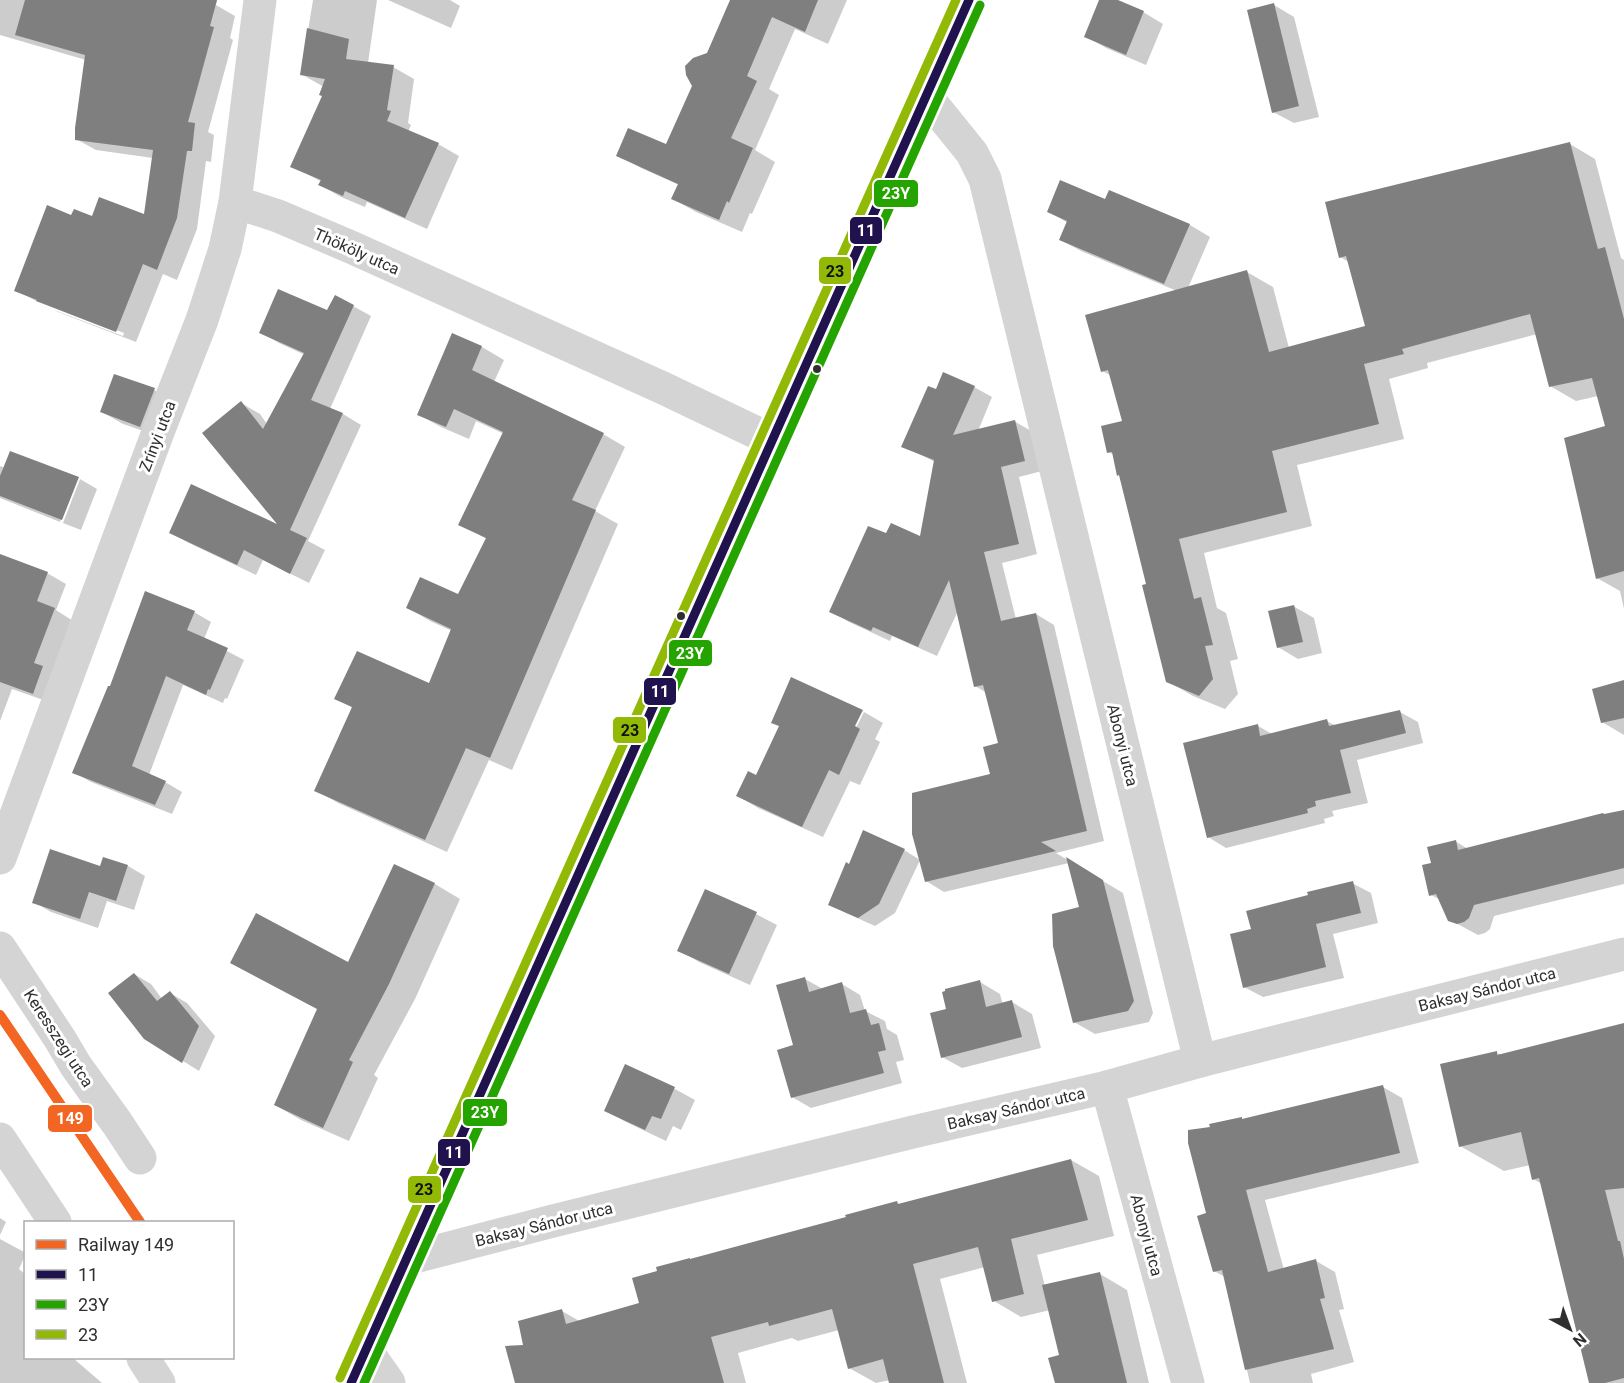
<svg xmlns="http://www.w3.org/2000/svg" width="1624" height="1383" viewBox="0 0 1624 1383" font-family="Roboto,sans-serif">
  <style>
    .shadow { fill: #0003 }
    .building { fill: #7f7f7f }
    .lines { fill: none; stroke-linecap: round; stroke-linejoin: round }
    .minor { stroke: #d4d4d4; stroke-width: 33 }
    .major { stroke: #c7c7c7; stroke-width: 33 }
    .bus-1-casing { stroke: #fff; stroke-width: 14 }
    .bus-2-casing { stroke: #fff; stroke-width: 14 }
    .bus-3-casing { stroke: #fff; stroke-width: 14 }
    .bus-1 { stroke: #20124d; stroke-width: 9 }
    .bus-2 { stroke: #25a400; stroke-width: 9 }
    .bus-3 { stroke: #91b905; stroke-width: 9 }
    .rail-1-casing { stroke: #fff; stroke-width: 15 }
    .rail-1 { stroke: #f26522; stroke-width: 10 }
    .bus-dot { fill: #2f2f2f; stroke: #fff; stroke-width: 2 }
    .labels { text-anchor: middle; stroke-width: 6; stroke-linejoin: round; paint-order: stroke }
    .street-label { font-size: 16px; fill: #2f2f2f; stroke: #fff }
    .line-badge { stroke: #fff; stroke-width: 2 }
    .badge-label { font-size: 16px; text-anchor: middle; font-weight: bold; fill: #fff }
    .pale-badge-label { font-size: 16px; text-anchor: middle; font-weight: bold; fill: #111 }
  </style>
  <rect width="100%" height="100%" fill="#fff"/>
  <!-- shadow -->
  <g class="shadow">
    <path d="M0,0H217L216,5L235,16L230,38L233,40L208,132L214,135L211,162L206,161L197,229L177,280L163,274L136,342L58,312L54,310L123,336L124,333L39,300V302L41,303L36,301L16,290L72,216L93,218L145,216L153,158L96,150L76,139L86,60L0,35Z"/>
    <path d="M313,0H377L368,63L393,67L414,79L408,123L411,125L408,132L438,144L459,156L427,229L367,202L365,207L341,197L320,185L322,182L292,166L324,96V87L301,74Z"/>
    <path d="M388,0H450L460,6L451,28Z"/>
    <path d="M731,0H847L828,44L795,29L769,89L779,95L755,150L775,162L752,214L750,213L742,232L696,212L673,199L679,185L641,168L618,155L667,146Z"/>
    <path d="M1101,0H1114L1143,12L1163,24L1146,65L1106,48L1086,36Z"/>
    <path d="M1274,5L1294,17L1319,117L1294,123L1273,112Z"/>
    <path d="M1570,144L1595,159L1621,258L1624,260V609L1620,591L1597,578L1606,427L1598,396L1576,401L1550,386L1537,334L1427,363L1428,368L1389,379L1404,439L1297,465L1312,526L1204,553L1217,608L1226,613L1238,659L1230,661L1238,694L1225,709L1193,696L1167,681L1148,585L1114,455L1109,452L1124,422L1112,376L1102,371L1177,291L1081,251L1061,240L1068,223L1049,212L1106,201L1109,192L1190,225L1210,237L1188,288L1247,272L1273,287L1289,348L1366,327L1349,262L1340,257Z"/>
    <path d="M353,306L371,316L330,409L343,414L361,425L308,541L325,550L309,583L263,560L256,575L189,543L171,533L282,528L241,403L260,414L267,424L305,355L279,343L261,333Z"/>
    <path d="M453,335L482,347L504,360L494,382L603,434L625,447L595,511L618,524L512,770L489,760L447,852L338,803L316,790L353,708L336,698L429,685L452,631L430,621L408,608L459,596L487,539L460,524L504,434L476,421L469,439L441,427L419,415Z"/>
    <path d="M114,376L154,390L175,401L161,437L123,424L102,412Z"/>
    <path d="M974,387L992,397L978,431L1014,421L1033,432L1042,471L1019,477L1037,554L1002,563L1016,619L1036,614L1054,625L1104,841L1056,853L1123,893L1153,1013L1149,1022L1095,1034L1074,1022L1081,908L1069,863L944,892L926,881L992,775L999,744L987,693L975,686L958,611L937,656L892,636L890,641L849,622L830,611L887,535L921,538L935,462L903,446L937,391Z"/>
    <path d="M11,453L79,479H77L60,522L0,498V466L5,468Z"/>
    <path d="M80,479L97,489L81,530L63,523Z"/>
    <path d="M0,555L47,573L66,584L56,610L73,621L52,703L12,689L0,721Z"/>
    <path d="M1293,606L1314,618L1322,653L1298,659L1278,647Z"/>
    <path d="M194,612L211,622L204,639L244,660L227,699L225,698L223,703L183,685L149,775L165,782L182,792L172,814L91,782L74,772Z"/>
    <path d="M1624,682V735L1602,722Z"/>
    <path d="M864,712L883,723L875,739L880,742L860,785L850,781L823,837L758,808L738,796L757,777L850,732L853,734Z"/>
    <path d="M1400,712L1418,722L1423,743L1357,760L1368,803L1332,811L1334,816L1324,819L1325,823L1226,848L1208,837L1258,726L1272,734L1327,721L1336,726Z"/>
    <path d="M1624,811V884L1494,916L1490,929L1485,933L1478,935L1450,920L1441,900L1431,895L1433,864L1455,841L1468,849Z"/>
    <path d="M904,850L920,860L895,913L875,926L846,913L829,904Z"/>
    <path d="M104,858L128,866L145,876L134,910L107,901L98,928L51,912L34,902L101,867Z"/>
    <path d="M395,866L435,884L460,899L415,999L374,1075L378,1078L349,1141L301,1120L275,1105L349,964Z"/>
    <path d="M1352,883L1371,893L1378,923L1333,934L1344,978L1263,997L1244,987L1252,930L1310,896Z"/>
    <path d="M706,891L756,914L777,925L750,985L699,962L679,950Z"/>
    <path d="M134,974L151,984L162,999L170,993L187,1003L215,1036L199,1071L183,1061Z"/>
    <path d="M805,979L823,989L842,984L860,995L865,1011L885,1021L887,1029L897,1035L904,1060L896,1062L902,1083L811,1108L792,1097L794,1046Z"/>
    <path d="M980,982L1000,994L1003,1005L1012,1002L1032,1014L1041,1048L962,1068L942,1057L948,1010Z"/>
    <path d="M1624,1024V1383H1590L1542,1184L1533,1179L1530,1165L1504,1171L1460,1146L1496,1052L1501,1055Z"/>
    <path d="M626,1066L675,1089L695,1100L681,1130L673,1126L666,1141L626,1122L606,1111Z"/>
    <path d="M1383,1087L1402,1098L1419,1163L1265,1200L1284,1270L1316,1261L1335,1272L1344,1309L1339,1310L1354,1362L1311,1374L1313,1383H1250L1225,1277L1214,1271L1207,1214L1211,1128L1241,1118L1245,1120Z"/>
    <path d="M1071,1160L1099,1176L1114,1236L1037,1255L1045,1286L1100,1274L1127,1290L1149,1383H1056L1061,1356L1050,1310L1021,1317L994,1301L985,1267L940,1279L967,1383H891L890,1380L876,1383L849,1368L839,1330L798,1341L792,1338L738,1353L746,1383H517L525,1347L562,1311L581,1322L640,1305L692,1261L897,1203L901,1205Z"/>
    <path d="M0,1218L6,1222L0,1235Z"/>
    <path d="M0,1239L26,1253L19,1269L26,1275V1358H73L102,1383H0Z"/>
  </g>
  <!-- building -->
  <g class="building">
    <path d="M25,0H217L210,26L214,27L188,122L195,123L192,151H187L177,218L157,270L143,264L116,332L36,301L37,300L14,291L47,205L71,215L74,209L92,216L99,197L144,214L153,150L75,140V128L85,55L15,35Z"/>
    <path d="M730,0H818L805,32L772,17L747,76L757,81L731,138L753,148L729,203L727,201L719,220L671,199L678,184L616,156L628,128L666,144L692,86L686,75L685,66L693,58L707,53Z"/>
    <path d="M1099,0H1118L1144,11L1126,55L1084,37Z"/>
    <path d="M1274,3L1299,106L1272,113L1247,10Z"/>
    <path d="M307,28L349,39L346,59L394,65L387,110L391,111L387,121L439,143L405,218L345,191L343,196L318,185L321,180L290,167L322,96L319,95L325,79L300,75Z"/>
    <path d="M1570,142L1596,242L1598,249L1605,247L1624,319V571L1596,579L1564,438L1605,426L1592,378L1549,387L1530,314L1402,349L1404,354L1364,364L1379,424L1272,451L1287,512L1179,539L1194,599L1201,597L1213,645L1205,646L1213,679L1199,696L1166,682L1142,585L1146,584L1119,475L1117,476L1112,452L1107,453L1101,426L1122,421L1108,370L1101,372L1085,315L1247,270L1269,352L1365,326L1346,256L1339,258L1325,202Z"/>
    <path d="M1060,180L1105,199L1109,190L1190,224L1164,284L1059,240L1067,221L1047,212Z"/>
    <path d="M278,289L327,310L335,295L354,305L311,400L343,413L290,530L307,538L290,574L244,550L237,565L169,533L191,484L277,524L202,433L241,401L263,429L304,353L259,333Z"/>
    <path d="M452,333L482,346L472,370L604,433L572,500L596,510L490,758L466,748L425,840L314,791L352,707L334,699L357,651L429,683L451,629L406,608L420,577L458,594L486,538L458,525L503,432L454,409L446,427L417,415Z"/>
    <path d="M943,372L975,386L953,435L1015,420L1025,461L1001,467L1019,544L984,552L1001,621L1036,613L1087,831L1041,842L1056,851L925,882L912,834V793L990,774L983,747L998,743L983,685L974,687L949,580L918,647L873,627L871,631L829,612L868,526L886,533L891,523L920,536L934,460L901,447L928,386L936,389Z"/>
    <path d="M114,374L155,388L140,427L100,412Z"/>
    <path d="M10,451L79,477L62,520L0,496V476Z"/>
    <path d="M0,554L48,572L37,601L55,608L34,663L43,666L33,694L0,682Z"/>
    <path d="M145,591L195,611L187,630L228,648L210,690L208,689L206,695L166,676L132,766L166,781L155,805L72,773L108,686H110Z"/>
    <path d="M1294,605L1303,642L1277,648L1268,611Z"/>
    <path d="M791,677L863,710L855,726L860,729L839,775L829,770L802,827L736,796L748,771L756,775L779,726L771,723Z"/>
    <path d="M1624,680V718L1601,723L1592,689Z"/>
    <path d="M1400,710L1406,733L1340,750L1351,793L1315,801L1316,806L1307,809L1308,813L1207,838L1183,743L1258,724L1260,736L1327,719L1329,726Z"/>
    <path d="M1624,810V868L1474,905L1469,918L1464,922L1457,924L1448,921L1436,894L1429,896L1422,865L1431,863L1427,847L1456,840L1458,850L1603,813L1604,814Z"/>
    <path d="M863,830L905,849L879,904L858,918L828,905L846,862L849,864Z"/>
    <path d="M50,849L100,866L103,857L128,865L116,901L89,892L80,919L32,903Z"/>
    <path d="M1066,857L1103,880L1134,1001L1128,1011L1073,1023L1053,946L1052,914L1079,907Z"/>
    <path d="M394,864L435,883L389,984L349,1060L353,1062L323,1128L274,1105L317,1009L230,963L256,913L348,962Z"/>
    <path d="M1353,881L1361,913L1316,924L1326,967L1243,988L1230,934L1251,929L1246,911L1308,895L1307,892Z"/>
    <path d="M705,889L757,912L729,974L677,951Z"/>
    <path d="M134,973L157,1001L170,991L199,1026L182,1063L144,1039L108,993Z"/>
    <path d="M805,977L809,992L842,982L850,1013L866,1009L871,1025L879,1023L886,1050L878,1052L884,1073L791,1098L777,1050L793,1045L776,985Z"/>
    <path d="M980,980L986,1007L1012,1000L1022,1037L941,1058L930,1013L946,1009L942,992L945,991V989Z"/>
    <path d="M1624,1023V1188L1605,1190L1618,1241H1620L1624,1259V1378L1605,1383H1589L1539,1178L1532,1180L1521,1132L1459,1147L1440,1064L1497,1051V1055Z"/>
    <path d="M625,1064L675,1087L661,1119L652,1116L645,1130L604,1111Z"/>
    <path d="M1383,1085L1400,1153L1246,1190L1268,1272L1316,1259L1325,1298L1320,1299L1334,1349L1245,1370L1222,1270L1213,1272L1197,1216L1206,1213L1188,1143V1130L1210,1127L1209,1124L1242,1117V1119Z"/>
    <path d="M1071,1159L1088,1220L1011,1239L1024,1294L992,1302L978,1247L913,1264L944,1383H889L883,1359L848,1369L832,1309L769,1326L768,1322L711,1337L724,1383H515L505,1346L523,1345L518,1321L562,1309L566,1324L639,1303L632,1278L657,1271L656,1267L690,1258V1259L846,1217L845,1215L897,1201L898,1204Z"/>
    <path d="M1100,1272L1127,1383H1055L1048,1358L1059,1355L1042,1285Z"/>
  </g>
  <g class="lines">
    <!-- minor -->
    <g class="minor">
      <path d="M926,96L972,153L985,179L1200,1061"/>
      <path d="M235,202L278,216L353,248L663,388L772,440"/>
      <path d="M0,858L158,432L202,320L225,249L235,202L260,0"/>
      <path d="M0,948L60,1039L76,1066L117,1123L140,1158"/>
      <path d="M1107,1087L1188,1383"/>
      <path d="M0,1139L55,1222"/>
      <path d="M407,1259L549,1222L913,1132L1107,1087L1200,1061L1624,954"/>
      <path d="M366,1350L389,1383"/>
      <path d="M143,1358L159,1383"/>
    </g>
    <!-- major -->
    <path class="major" d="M351,1383L969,0"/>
    <defs>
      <path id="bus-1" d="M351,1383L969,0"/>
      <path id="bus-2" d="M364,1383L980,5"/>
      <path id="bus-3" d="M340,1378L956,0"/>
    </defs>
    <!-- bus-1 casing -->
    <use href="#bus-1" class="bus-1-casing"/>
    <!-- bus-2 casing -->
    <use href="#bus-2" class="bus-2-casing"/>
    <!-- bus-3 casing -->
    <use href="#bus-3" class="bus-3-casing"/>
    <!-- bus-1 -->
    <use href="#bus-1" class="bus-1"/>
    <!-- bus-2 -->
    <use href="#bus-2" class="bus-2"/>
    <!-- bus-3 -->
    <use href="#bus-3" class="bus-3"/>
    <defs>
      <path id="rail-1" d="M0,1015L140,1222"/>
    </defs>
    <!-- rail-1 casing -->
    <use href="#rail-1" class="rail-1-casing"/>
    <!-- rail-1 -->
    <use href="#rail-1" class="rail-1"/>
  </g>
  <!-- markers -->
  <g class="bus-dot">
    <circle cx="817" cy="369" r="5"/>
    <circle cx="681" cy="616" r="5"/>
  </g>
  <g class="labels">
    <!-- street labels -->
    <g class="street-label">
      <text transform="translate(357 251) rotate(24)" y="6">Thököly utca</text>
      <text transform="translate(157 436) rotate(-69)" y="6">Zrínyi utca</text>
      <text transform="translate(1123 745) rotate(76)" y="6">Abonyi utca</text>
      <text transform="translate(1487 989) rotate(-14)" y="6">Baksay Sándor utca</text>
      <text transform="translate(59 1038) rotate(57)" y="6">Keresszegi utca</text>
      <text transform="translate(1016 1108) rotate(-13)" y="6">Baksay Sándor utca</text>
      <text transform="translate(544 1224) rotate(-14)" y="6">Baksay Sándor utca</text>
      <text transform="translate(1147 1235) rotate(75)" y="6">Abonyi utca</text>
    </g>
  </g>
  <g class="line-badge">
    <rect x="873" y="179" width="46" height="29" rx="6" fill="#25a400"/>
    <rect x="849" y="216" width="34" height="29" rx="6" fill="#20124d"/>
    <rect x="818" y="256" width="34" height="29" rx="6" fill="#91b905"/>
    <rect x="668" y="639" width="45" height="28" rx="6" fill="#25a400"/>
    <rect x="643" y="677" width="34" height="29" rx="6" fill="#20124d"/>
    <rect x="612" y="716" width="35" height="28" rx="6" fill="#91b905"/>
    <rect x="462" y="1098" width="46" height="29" rx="6" fill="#25a400"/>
    <rect x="47" y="1104" width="46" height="29" rx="6" fill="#f26522"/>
    <rect x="437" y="1138" width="34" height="29" rx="6" fill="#20124d"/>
    <rect x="407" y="1175" width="35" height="29" rx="6" fill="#91b905"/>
  </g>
  <g class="badge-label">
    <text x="896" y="199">23Y</text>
    <text x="866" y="236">11</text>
    <text x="690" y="659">23Y</text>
    <text x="660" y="697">11</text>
    <text x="485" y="1118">23Y</text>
    <text x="70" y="1124">149</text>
    <text x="454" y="1158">11</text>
  </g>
  <g class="pale-badge-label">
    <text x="835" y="277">23</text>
    <text x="630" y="736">23</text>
    <text x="424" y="1195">23</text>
  </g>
  <!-- legend -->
  <rect x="24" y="1221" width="210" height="138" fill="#ffffff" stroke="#acacac" stroke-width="1.5"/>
  <rect x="36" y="1240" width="30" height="9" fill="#f26522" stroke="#acacac" stroke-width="1.5"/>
  <text x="78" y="1251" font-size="18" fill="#2f2f2f">Railway 149</text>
  <rect x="36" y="1270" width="30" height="9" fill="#20124d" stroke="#acacac" stroke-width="1.5"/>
  <text x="78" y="1281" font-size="18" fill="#2f2f2f">11</text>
  <rect x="36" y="1300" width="30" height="9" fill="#25a400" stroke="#acacac" stroke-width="1.5"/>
  <text x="78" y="1311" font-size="18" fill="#2f2f2f">23Y</text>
  <rect x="36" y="1330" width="30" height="9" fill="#91b905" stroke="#acacac" stroke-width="1.5"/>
  <text x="78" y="1341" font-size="18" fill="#2f2f2f">23</text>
  <!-- north arrow -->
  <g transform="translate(1570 1329) rotate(139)" stroke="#ffffff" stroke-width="4.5" paint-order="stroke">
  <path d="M0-4.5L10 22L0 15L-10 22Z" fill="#2f2f2f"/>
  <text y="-9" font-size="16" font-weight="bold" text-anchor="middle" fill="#2f2f2f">N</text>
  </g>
</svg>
